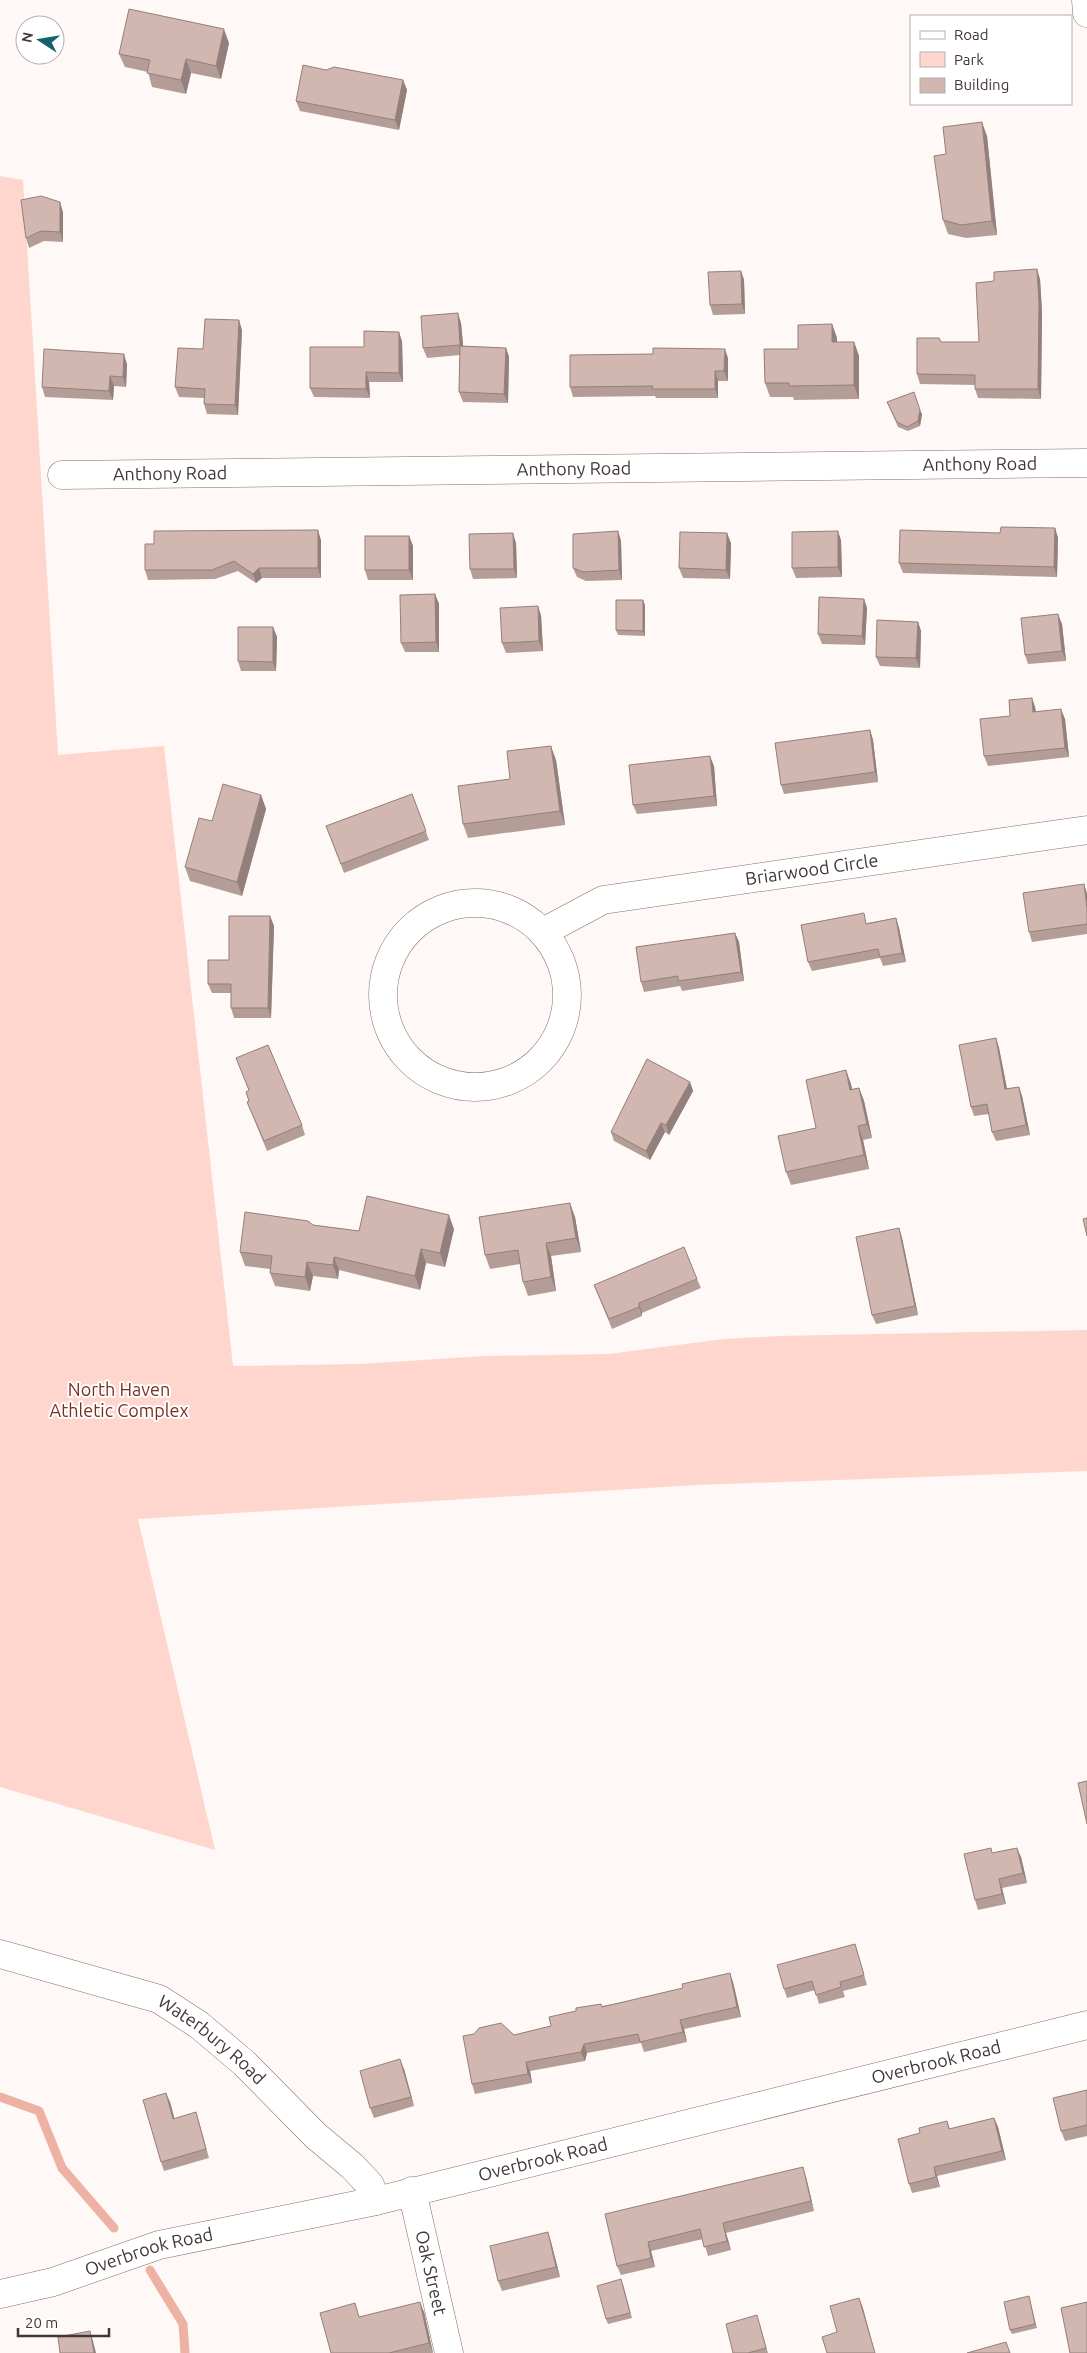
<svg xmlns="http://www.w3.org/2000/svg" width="1087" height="2353" viewBox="0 0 1087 2353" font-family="Ubuntu,sans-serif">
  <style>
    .green { fill: #fed6cd }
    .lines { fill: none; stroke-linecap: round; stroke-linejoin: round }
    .stream { stroke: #eeb2a4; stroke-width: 9 }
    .minor-casing { stroke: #886f69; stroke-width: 29 }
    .tertiary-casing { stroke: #886f69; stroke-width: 29 }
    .minor { stroke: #fff; stroke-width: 28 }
    .tertiary { stroke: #fff; stroke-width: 28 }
    .wall { fill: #b59d97 }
    .shaded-wall { fill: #937f7b }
    .building { fill: #d2b6b0; stroke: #937f7b }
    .labels { text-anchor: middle; stroke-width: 4; stroke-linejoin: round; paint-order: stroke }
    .street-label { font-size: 18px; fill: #423735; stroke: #fff }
    .park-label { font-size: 18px; fill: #773021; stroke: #fff }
  </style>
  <rect width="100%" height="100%" fill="#fef8f7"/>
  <!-- green -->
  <path class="green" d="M0,176L23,180L58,755L164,746L233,1366L360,1364L485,1356L609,1354L724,1339L778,1336L1087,1330V1471L697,1485L138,1519L215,1850L0,1787Z"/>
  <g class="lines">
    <!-- stream -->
    <g class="stream">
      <path d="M0,2097L39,2111L62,2168L114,2228"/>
      <path d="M150,2270L183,2324L185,2353"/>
    </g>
    <defs>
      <g id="minor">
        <path id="s1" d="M62,475L1087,463"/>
        <circle cx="475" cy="995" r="92"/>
        <path id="s2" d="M543,932L603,900L1087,830"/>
        <path id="s3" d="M0,1954L159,1999L199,2025L244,2063L316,2136L352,2166L370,2185L376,2201"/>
        <path id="s4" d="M412,2191L449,2353"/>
        <path id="s5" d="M0,2294L53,2282L159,2245L376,2201L1087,2025"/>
      </g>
      <path id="tertiary" d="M1086,0L1087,13"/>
    </defs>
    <!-- minor casing -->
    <use href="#minor" class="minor-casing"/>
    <!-- tertiary casing -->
    <use href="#tertiary" class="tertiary-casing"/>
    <!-- minor -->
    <use href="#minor" class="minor"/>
    <!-- tertiary -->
    <use href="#tertiary" class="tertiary"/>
  </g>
  <!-- wall -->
  <g class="wall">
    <path d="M229,43L221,79L191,73L186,94L152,87L148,72L125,67L119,54Z"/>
    <path d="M326,70L403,80L407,90L399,130L300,111L296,101Z"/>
    <path d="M987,136L997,235L966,238L948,234L943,220L946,154Z"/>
    <path d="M63,212V242L44,241L29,248L26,238Z"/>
    <path d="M741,271L744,280L745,314L713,315L710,305Z"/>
    <path d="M1040,279L1042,312L1041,399L978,398L975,389V385L920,384L917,374L941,342H979Z"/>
    <path d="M461,323L463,346L506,348L509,357L508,403L463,402L459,392L460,355L427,358L423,348Z"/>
    <path d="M832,324L837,338V342H854L859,356V399L794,400L793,397H770L765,383L798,349Z"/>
    <path d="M242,330L238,415L207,414L204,404V398L179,397L175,387L203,349Z"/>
    <path d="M402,341L403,382H369L370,398L314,397L310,388L364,347Z"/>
    <path d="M728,358V381H718V398H656L655,396L573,397L570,387Z"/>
    <path d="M127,364L126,387L114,386L113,400L45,397L42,387Z"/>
    <path d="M887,402L922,414L920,426L908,431L898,427Z"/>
    <path d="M1055,528L1058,538L1057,577L903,573L899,563Z"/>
    <path d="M618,531L621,541L622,580L586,581L577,577L573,568Z"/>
    <path d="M409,536L413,546V580H368L365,570Z"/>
    <path d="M321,540V578H262L256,583L238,571L215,579L148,580L145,570Z"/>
    <path d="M841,540L842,577L796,578L792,568Z"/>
    <path d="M516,543L517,578L473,579L470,569Z"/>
    <path d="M731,543L730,579L683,578L679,568Z"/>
    <path d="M435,594L439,604V652H405L401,643Z"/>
    <path d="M864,599L867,608L865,645L822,644L818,634Z"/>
    <path d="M645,605V636L618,635L616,630Z"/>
    <path d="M541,615L543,651L506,653L502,643Z"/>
    <path d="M918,622L921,631L920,668L880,666L876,657Z"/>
    <path d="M1062,624L1066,661L1028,664L1025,655Z"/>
    <path d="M273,627L277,637L276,671H241L238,661Z"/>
    <path d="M1032,698L1035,707L1036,712L1065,719L1069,757L988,766L984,756L1010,716Z"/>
    <path d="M870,730L873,740L878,782L784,794L781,785Z"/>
    <path d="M556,760L565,825L468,838L463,824L510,779Z"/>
    <path d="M714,766L717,806L637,814L633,805Z"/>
    <path d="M412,794L429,840L344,873L326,826Z"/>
    <path d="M261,795L266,809L242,896L190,881L185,867L212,821Z"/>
    <path d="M1084,884L1087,894V934L1032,942L1029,932Z"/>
    <path d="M270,916L274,926L271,1018H234L231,1008V993H212L208,984Z"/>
    <path d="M896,918L899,928L906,962L883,966L880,958L812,971L808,962L867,923Z"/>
    <path d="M735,933L739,942L744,981L682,991L680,986L644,992L641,982Z"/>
    <path d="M996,1038L999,1048L1007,1089L1019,1087L1022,1096L1030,1135L996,1141L992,1132L989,1114L974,1116L971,1107Z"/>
    <path d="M236,1058L302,1125L305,1135L267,1151L247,1102L249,1101L246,1092L249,1091Z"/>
    <path d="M846,1070L852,1089L859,1088L864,1101L872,1138L863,1140L869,1169L791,1185L786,1172L816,1128Z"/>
    <path d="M690,1082L693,1091L669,1135L665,1132L650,1160L614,1141L611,1132Z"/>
    <path d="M575,1217L581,1252L551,1256L556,1291L528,1296L523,1282L520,1264L490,1269L485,1255Z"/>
    <path d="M313,1225L359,1231L454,1229L445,1267L426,1263L420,1290L339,1270L338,1279L313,1276L310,1291L275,1286L270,1273V1269L245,1266L240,1252Z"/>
    <path d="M899,1228L902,1238L918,1315L876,1324L872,1315Z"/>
    <path d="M697,1279L701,1288L642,1313V1316L612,1329L594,1285Z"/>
    <path d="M993,1853L1021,1857L1027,1883L1002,1888L1006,1904L978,1910L975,1900Z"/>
    <path d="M855,1944L867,1985L843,1991L845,1997L819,2004L815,1990L787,1998L784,1989Z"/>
    <path d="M733,1982L741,2017L684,2029L687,2042L644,2052L641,2043L587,2053L585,2061L530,2071L532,2083L475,2094L472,2084L514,2035L551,2026L602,2006Z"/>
    <path d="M404,2069L414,2106L374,2118L370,2108Z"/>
    <path d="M1087,2090V2136L1065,2141L1061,2131Z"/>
    <path d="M170,2102L174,2118L199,2122L209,2158L164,2171L161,2162Z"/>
    <path d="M994,2118L998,2127L1006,2160L937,2176L940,2187L912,2193L909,2184L920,2133L947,2121L950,2129Z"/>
    <path d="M806,2177L814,2211L726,2233L731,2250L708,2256L703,2239L651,2251L655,2267L621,2275L617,2266L605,2214Z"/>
    <path d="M551,2242L560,2277L502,2291L498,2281Z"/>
    <path d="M623,2284L632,2318L608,2324L606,2319Z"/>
    <path d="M1029,2296L1037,2328L1012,2334L1010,2330Z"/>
    <path d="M424,2312L433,2353H331Z"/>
    <path d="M760,2325L768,2353H733Z"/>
  </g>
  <!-- shaded-wall -->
  <g class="shaded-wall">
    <path d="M224,29L229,43L221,79L216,66Z"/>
    <path d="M186,59L191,73L186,94L181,80Z"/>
    <path d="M403,80L407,90L399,130L395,120Z"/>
    <path d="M982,122L987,136L997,235L992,221Z"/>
    <path d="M60,202L63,212V242L60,232Z"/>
    <path d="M1037,269L1040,279L1042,312L1041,399L1038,389Z"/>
    <path d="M741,271L744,280L745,314L742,304Z"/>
    <path d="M458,313L461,323L464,355L460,345Z"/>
    <path d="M239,320L242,330L238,415L235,405Z"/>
    <path d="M832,324L837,338V356L832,342Z"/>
    <path d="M399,332L402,341L403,382L399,373Z"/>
    <path d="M854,342L859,356V399L854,385Z"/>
    <path d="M506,348L509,357L508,403L504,394Z"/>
    <path d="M725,349L728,358V381L724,371Z"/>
    <path d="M124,354L127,364L126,387L123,377Z"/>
    <path d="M715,371L718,381V398L715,389Z"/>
    <path d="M366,372L369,382L370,398L366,389Z"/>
    <path d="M110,376L114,386L113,400L109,391Z"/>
    <path d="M920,410L922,414L920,426L918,421Z"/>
    <path d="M1055,528L1058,538L1057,577L1054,567Z"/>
    <path d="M318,530L321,540V578L318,568Z"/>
    <path d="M618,531L621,541L622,580L619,570Z"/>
    <path d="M838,531L841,540L842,577L838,567Z"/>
    <path d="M513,533L516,543L517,578L514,569Z"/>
    <path d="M727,533L731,543L730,579L726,570Z"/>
    <path d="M409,536L413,546V580L409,570Z"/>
    <path d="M259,568L262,578L256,583L253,574Z"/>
    <path d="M435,594L439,604V652L436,642Z"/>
    <path d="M864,599L867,608L865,645L862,636Z"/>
    <path d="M643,600L645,605V636L643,631Z"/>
    <path d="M538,606L541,615L543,651L539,641Z"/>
    <path d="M1058,614L1062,624L1066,661L1062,651Z"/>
    <path d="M918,622L921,631L920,668L916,658Z"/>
    <path d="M273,627L277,637L276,671L273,662Z"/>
    <path d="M1032,698L1035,707L1037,721L1033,712Z"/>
    <path d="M1061,709L1065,719L1069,757L1065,748Z"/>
    <path d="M870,730L873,740L878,782L875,772Z"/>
    <path d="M551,746L556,760L565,825L560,811Z"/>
    <path d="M710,756L714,766L717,806L714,796Z"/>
    <path d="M261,795L266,809L242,896L237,882Z"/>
    <path d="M1084,884L1087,894V908Z"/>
    <path d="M270,916L274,926L271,1018L268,1008Z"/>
    <path d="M896,918L899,928L906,962L902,953Z"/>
    <path d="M735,933L739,942L744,981L741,972Z"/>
    <path d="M996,1038L999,1048L1009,1099L1005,1089Z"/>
    <path d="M846,1070L851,1084L855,1104L850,1090Z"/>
    <path d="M690,1082L693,1091L669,1135L666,1125Z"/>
    <path d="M1019,1087L1022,1096L1030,1135L1026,1125Z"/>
    <path d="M859,1088L864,1101L872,1138L867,1124Z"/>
    <path d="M661,1123L665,1132L650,1160L646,1151Z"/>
    <path d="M858,1126L863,1140L869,1169L864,1155Z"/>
    <path d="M570,1203L575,1217L581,1252L576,1238Z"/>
    <path d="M449,1215L454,1229L445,1267L440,1253Z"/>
    <path d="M899,1228L902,1238L918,1315L915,1306Z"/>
    <path d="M546,1243L551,1256L556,1291L551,1277Z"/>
    <path d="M421,1249L426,1263L420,1290L415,1276Z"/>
    <path d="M334,1257L339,1270L338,1279L333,1265Z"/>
    <path d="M307,1262L313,1276L310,1291L305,1277Z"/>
    <path d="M639,1303L642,1313V1316L639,1307Z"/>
    <path d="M1017,1848L1021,1857L1027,1883L1023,1873Z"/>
    <path d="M999,1879L1002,1888L1006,1904L1002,1894Z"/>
    <path d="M730,1973L733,1982L741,2017L737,2007Z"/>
    <path d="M680,2020L684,2029L687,2042L683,2032Z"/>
    <path d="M584,2044L587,2053L585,2061L581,2052Z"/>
    <path d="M400,2059L404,2069L414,2106L411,2097Z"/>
    <path d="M526,2062L530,2071L532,2083L528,2074Z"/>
    <path d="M166,2093L170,2102L177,2128L173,2119Z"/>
    <path d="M994,2118L998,2127L1006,2160L1002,2151Z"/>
    <path d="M803,2167L806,2177L814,2211L811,2201Z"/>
    <path d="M934,2167L937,2176L940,2187L936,2177Z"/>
    <path d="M723,2223L726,2233L731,2250L727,2241Z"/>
    <path d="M548,2232L551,2242L560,2277L556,2267Z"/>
    <path d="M648,2242L651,2251L655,2267L651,2258Z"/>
    <path d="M859,2298L863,2308L875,2353Z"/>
    <path d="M420,2302L424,2312L433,2353L429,2343Z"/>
    <path d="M90,2331L93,2341L96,2353H94Z"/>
  </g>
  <!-- building -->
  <g class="building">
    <path d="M129,9L224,29L216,66L186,59L181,80L147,73L150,60L119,54Z"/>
    <path d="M303,65L326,70L334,67L403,80L395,120L296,101Z"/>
    <path d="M982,122L992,221L961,225L943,220L934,156L946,154L943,127Z"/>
    <path d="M41,196L60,202V232L41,231L26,238L21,200Z"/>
    <path d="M1037,269L1039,303L1038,389H975V375L917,374V338H939L941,342H979L976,283L994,281V272Z"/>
    <path d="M741,271L742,304L710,305L708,272Z"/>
    <path d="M458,313L460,345L423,348L421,316Z"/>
    <path d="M205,319L239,320L235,405L204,404L205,389L175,387L178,348L203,349Z"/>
    <path d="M832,324V342H854V385L789,386V383H765L764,349H798V325Z"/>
    <path d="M364,331L399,332V373L366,372V389L310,388V347H364Z"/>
    <path d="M460,346L506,348L504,394L459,392Z"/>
    <path d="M653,348L725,349L724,371H715V389H652L653,386L570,387V355L653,354Z"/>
    <path d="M44,349L124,354L123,377L110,376L109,391L42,387Z"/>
    <path d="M914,392L920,410L918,421L907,427L897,422L887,402Z"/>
    <path d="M1001,527L1055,528L1054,567L899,563L900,530L1000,533Z"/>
    <path d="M318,530V568H259L253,574L234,561L212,570H145V544H154V531Z"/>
    <path d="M618,531L619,570L583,572L573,568V534Z"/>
    <path d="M838,531V567L792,568V532Z"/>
    <path d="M680,532L727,533L726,570L679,568Z"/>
    <path d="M513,533L514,569H470L469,534Z"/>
    <rect x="365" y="536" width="44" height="34"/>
    <path d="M435,594L436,642L401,643L400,595Z"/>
    <path d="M819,597L864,599L862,636L818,634Z"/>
    <path d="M616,600H643V631L616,630Z"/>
    <path d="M538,606L539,641L502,643L500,608Z"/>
    <path d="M1058,614L1062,651L1025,655L1021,618Z"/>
    <path d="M877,620L918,622L916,658L876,657Z"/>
    <path d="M238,627H273V662L238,661Z"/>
    <path d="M1032,698L1033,712L1061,709L1065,748L984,756L980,719L1010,716L1009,700Z"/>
    <path d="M870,730L875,772L781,785L775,743Z"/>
    <path d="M551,746L560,811L463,824L458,786L510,779L507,751Z"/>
    <path d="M710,756L714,796L633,805L629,765Z"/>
    <path d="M223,784L261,795L237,882L185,867L199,818L212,821Z"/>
    <path d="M412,794L426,831L341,864L326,826Z"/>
    <path d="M1084,884L1087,908V924L1029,932L1023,893Z"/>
    <path d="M864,913L866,924L896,918L902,953L880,957L878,949L808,962L801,925Z"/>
    <path d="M229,916H270L268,1008H231V984H208V960H229Z"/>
    <path d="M735,933L741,972L678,981V976L641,982L636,947Z"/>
    <path d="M996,1038L1005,1089L1019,1087L1026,1125L992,1132L987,1104L971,1107L959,1045Z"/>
    <path d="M268,1045L302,1125L264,1141L247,1102L249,1101L246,1092L249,1090L236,1058Z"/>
    <path d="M647,1059L690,1082L666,1125L661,1123L646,1151L611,1132Z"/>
    <path d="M846,1070L850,1090L859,1088L867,1124L858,1126L864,1155L786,1172L778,1136L816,1128L806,1080Z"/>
    <path d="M367,1196L449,1215L440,1253L421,1249L415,1276L334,1257L333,1265L307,1262L305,1277L270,1273L272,1256L240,1252L245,1212L308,1221L313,1225L359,1231Z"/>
    <path d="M570,1203L576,1238L546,1243L551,1277L523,1282L518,1250L485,1255L479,1217Z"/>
    <path d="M1087,1218V1236L1083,1219Z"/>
    <path d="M899,1228L915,1306L872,1315L856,1237Z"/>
    <path d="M684,1247L697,1279L639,1303V1307L609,1319L594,1285Z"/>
    <path d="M1087,1781V1824L1078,1783Z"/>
    <path d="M991,1848L992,1853L1017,1848L1023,1873L999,1879L1002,1894L975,1900L964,1854Z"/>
    <path d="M855,1944L864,1975L840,1982L841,1987L816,1995L812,1981L784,1989L777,1965Z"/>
    <path d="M730,1973L737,2007L680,2020L683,2032L640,2042L638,2034L584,2044L581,2052L526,2062L528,2074L472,2084L463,2036L474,2034L479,2028L501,2023L514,2035L551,2026L549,2017L576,2011V2008L601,2004L602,2007L683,1988L682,1984Z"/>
    <path d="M400,2059L411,2097L370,2108L360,2071Z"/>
    <path d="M1087,2090V2125L1061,2131L1053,2098Z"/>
    <path d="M166,2093L173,2119L196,2112L206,2149L161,2162L143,2100Z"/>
    <path d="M994,2118L1002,2151L934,2167L936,2177L909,2184L898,2139L920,2133L919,2128L947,2121L949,2129Z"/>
    <path d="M803,2167L811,2201L723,2223L727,2241L704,2247L700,2229L648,2242L651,2258L617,2266L605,2214Z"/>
    <path d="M548,2232L556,2267L498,2281L490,2246Z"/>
    <path d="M621,2279L630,2313L606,2319L597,2286Z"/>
    <path d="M1029,2296L1035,2324L1010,2330L1004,2302Z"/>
    <path d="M859,2298L875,2353H827L822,2337L837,2332L830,2306Z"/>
    <path d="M420,2302L429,2343L389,2353H331L320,2313L355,2303L359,2317Z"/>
    <path d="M1087,2302V2353H1070L1061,2308Z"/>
    <path d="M757,2315L766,2348L748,2353H733L726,2324Z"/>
    <path d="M90,2331L94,2353H60L58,2337Z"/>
    <path d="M1006,2342L1010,2353H967Z"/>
  </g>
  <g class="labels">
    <!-- street labels -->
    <g class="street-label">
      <text dy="6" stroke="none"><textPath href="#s1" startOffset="918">Anthony Road</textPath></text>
      <text dy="6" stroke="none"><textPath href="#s1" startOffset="512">Anthony Road</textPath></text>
      <text dy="6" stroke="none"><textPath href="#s1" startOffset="108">Anthony Road</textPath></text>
      <text dy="6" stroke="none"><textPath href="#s2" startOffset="279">Briarwood Circle</textPath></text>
      <text dy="6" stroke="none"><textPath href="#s3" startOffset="232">Waterbury Road</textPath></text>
      <text dy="6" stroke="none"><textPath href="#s5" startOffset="965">Overbrook Road</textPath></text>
      <text dy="6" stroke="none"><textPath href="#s5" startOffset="560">Overbrook Road</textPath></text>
      <text dy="6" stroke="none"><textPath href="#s5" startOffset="155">Overbrook Road</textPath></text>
      <text dy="6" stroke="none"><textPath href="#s4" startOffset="84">Oak Street</textPath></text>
    </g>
    <!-- park labels -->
    <g class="park-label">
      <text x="119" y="1396">North Haven<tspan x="119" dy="21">Athletic Complex</tspan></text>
    </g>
  </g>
  <!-- legend -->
  <rect x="910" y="15" width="162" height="90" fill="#ffffff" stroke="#b3afae"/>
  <rect x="920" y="31" width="25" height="8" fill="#ffffff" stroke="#b3afae"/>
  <text x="954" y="40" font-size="15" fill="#423735">Road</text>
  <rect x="920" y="52" width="25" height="15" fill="#fed6cd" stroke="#b3afae"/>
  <text x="954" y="65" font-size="15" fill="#423735">Park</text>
  <rect x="920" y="78" width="25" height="15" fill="#d2b6b0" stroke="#b3afae"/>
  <text x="954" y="90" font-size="15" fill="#423735">Building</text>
  <!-- north arrow -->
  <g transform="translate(40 40) rotate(282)"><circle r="24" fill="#ffffff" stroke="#b3afae"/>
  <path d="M0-4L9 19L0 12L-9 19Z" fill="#15626d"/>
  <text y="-8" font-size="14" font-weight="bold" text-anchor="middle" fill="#423735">N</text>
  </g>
  <!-- scale -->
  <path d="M18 2328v8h91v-8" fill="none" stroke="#423735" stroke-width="2.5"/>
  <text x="25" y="2328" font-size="15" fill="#423735" stroke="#ffffff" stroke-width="4" paint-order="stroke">20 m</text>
</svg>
